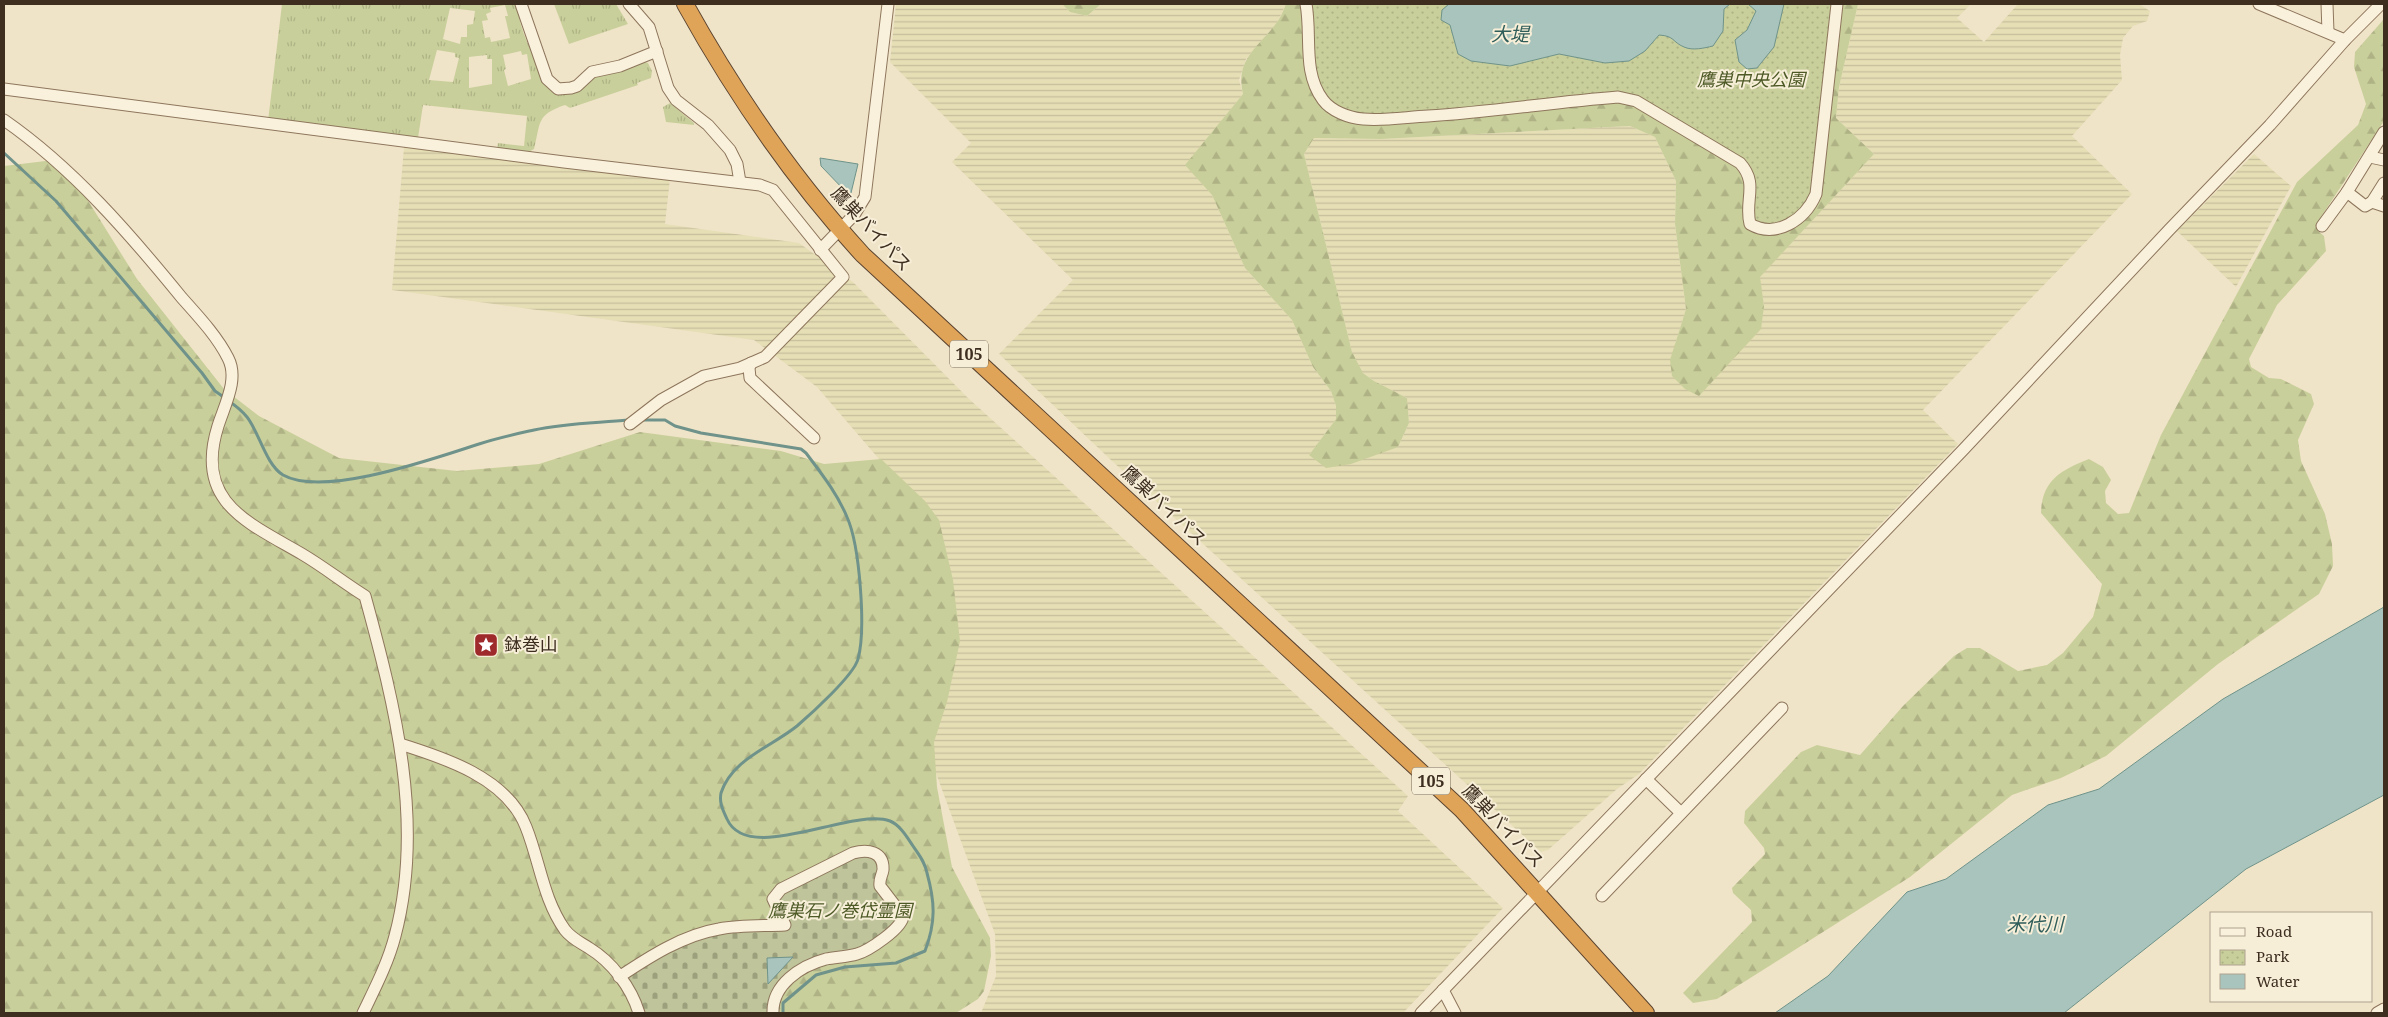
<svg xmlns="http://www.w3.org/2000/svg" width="2388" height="1017" viewBox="0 0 2388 1017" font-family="'Noto Serif','Noto Sans JP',serif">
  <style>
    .farmland { fill: url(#farmland-rules) }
    .grass { fill: url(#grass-tufts); fill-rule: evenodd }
    .forest { fill: url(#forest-firs) }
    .cemetery { fill: url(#cemetery-stones) }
    .park { fill: url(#park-dots) }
    .water { fill: #a9c4bc; stroke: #6f938a }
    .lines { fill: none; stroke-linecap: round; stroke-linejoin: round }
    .stream { stroke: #6f938a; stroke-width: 3 }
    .minor-casing { stroke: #8d765c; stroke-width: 13 }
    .highway-casing { stroke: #5b4430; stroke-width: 18 }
    .minor { stroke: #faf1dc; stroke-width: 11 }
    .highway { stroke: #e0a458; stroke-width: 16 }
    .labels { text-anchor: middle; stroke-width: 4; stroke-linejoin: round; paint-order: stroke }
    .shield { fill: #f7eed8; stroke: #756857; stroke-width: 1 }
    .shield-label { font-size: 16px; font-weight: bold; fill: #3d2e20 }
    .park-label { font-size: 18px; font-style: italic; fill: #4d5a26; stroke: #f7eed8 }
    .street-label { font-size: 18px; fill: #3d2e20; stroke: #f7eed8 }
    .poi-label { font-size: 18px; fill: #3d2e20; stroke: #f7eed8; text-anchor: start }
    .water-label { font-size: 19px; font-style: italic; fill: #2f5d5a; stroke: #f7eed8 }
  </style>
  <defs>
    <pattern id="farmland-rules" width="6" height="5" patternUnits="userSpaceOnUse" patternTransform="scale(1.25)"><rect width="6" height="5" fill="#e6deb5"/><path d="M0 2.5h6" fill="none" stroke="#c6bf9b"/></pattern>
    <pattern id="grass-tufts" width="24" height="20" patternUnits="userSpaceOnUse" patternTransform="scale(1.25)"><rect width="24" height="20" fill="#c9cf9b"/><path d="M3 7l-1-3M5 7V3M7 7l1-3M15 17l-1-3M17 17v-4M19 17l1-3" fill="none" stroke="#aeb285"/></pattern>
    <pattern id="forest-firs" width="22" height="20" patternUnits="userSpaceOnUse" patternTransform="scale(1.25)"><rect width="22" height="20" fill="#c9cf9b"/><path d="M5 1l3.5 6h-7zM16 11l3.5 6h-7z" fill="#aeb285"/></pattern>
    <pattern id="cemetery-stones" width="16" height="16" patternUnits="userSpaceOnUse" patternTransform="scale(1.25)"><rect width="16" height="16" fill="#bfc49a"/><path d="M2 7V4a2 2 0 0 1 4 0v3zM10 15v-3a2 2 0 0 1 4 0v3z" fill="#9ca07d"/></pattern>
    <pattern id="park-dots" width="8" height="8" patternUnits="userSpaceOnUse" patternTransform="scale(1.25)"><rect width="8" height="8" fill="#c9cf9b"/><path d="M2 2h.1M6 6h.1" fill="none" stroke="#aeb285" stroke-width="1.8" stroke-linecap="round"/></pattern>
  </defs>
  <rect width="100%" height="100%" fill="#f0e4c8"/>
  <!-- farmland -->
  <g class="farmland">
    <path d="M896,4H1062L1070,12L1087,16L1101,4H1286L1277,23L1246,59L1239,80L1243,94L1186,165L1212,195L1245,268L1292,320L1313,367L1331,391L1336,406V419L1309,455L1398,447L1409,423L1407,398L1374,381L1362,372L1352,352L1304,154L1314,138L1381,139L1630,126L1655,137L1676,181L1675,224L1686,309L1675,344L1764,306L1759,277L1874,154L1836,118L1839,87L1858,4H1971L1957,18L1984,42L2018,4H2139L2150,11L2147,21L2133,26L2123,38L2120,55L2122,80L2072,136L2132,194L1923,410L1958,444L1639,774L1617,789L1548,850L1541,852L1111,460L999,354L1073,280L952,162L971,143L890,62Z"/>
    <path d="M404,147L670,179L665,224L799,243L853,282L968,398L1408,796L1398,811L1503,908L1403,1013H981L996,976L995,934L918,724L910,495L817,387L754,340L392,290Z"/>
    <path d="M2254,154L2291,186L2236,287L2177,231Z"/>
  </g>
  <!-- grass -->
  <g class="grass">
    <path d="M282,4H518C517,32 541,69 555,92C584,99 580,81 600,75C609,72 620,72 630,68C637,66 642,61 648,63L652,71L651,78L637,83L638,85L570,108L565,105C536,115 541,122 534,149L527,153L497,149L498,143L524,146L527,116L423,105L418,138L268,121ZM505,5L508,16H505L510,38L491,42L490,37L485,38L482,21L488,20L486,14L491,12L490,8ZM450,8L475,11L473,24L467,25V37H461L460,44L443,39ZM437,50L455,53V57L459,58L453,82L429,80ZM521,51L522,55L527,54L531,79L508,86L504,70L506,69L503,55ZM487,55V59H492V84L469,88V57Z"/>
    <path d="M554,4H616L628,24L569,44Z"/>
    <path d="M670,103L694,123V125L666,122L663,107Z"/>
  </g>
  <!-- forest -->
  <g class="forest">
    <path d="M1062,4H1101L1087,16L1070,12Z"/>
    <path d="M1286,4H1858L1839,87L1836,118L1874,154L1760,277L1764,306L1761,329L1699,396L1685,389L1672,376L1670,360L1686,309L1675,224L1676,181L1655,137L1630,126L1381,139L1314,138L1304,154L1352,352L1363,373L1374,381L1407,398L1409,423L1398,447L1351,464L1326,468L1309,455L1336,419V406L1331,391L1313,367L1292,320L1245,268L1212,195L1185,165L1243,94C1235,60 1257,48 1275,25C1280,19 1283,11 1286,4Z"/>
    <path d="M2384,19V121L2319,220L2318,231L2324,236L2326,251L2277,305L2249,359L2251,367L2269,378L2281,379L2311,394L2314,404L2298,440L2301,461L2325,514L2332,544L2333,566L2319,594L2218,664L2106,756L2061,778L2012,795L1910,877L1717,999L1693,1003L1683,993L1752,922L1751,910L1733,893L1732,888L1765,854L1764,848L1744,823L1745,811L1801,752L1817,745L1860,755L1903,706L1954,656L1967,648H1980L2018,671L2047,665L2063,653L2093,617L2102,584L2041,513C2042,480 2061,470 2089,459L2103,467L2111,480L2105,491L2106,503L2118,514L2129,513L2161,435L2297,182L2358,125L2366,104L2354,67L2355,52Z"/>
    <path d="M62,159L137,279L224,389L259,416L339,458L457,471L539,464L640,432L781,451L824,464L881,459L925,501L939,520L953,580L960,641L947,702L934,742L937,787L952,867L990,938L991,956L984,991L978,999L956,1013H4V166Z"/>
  </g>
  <!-- cemetery -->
  <path class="cemetery" d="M853,853L877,854L879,880L903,916L859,953L825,959L786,981L773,1013H639L619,977L695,936L784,925L773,899Z"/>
  <!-- park -->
  <path class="park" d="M1306,4H1837L1810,207L1774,231L1750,224L1749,173L1636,101L1533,105L1346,116L1315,88Z"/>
  <!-- water -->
  <g class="water">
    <path d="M1449,4H1730L1724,9L1723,31L1713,46C1704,48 1693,51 1684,47C1672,42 1675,36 1659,35L1645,51L1629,61L1605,63L1559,54L1510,66L1471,61L1458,54L1450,25L1441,20L1442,10Z"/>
    <path d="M1748,4H1784L1774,47L1757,68L1747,69L1739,62L1735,40L1747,30L1756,11Z"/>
    <path d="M820,158L858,164L851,193H847L821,166Z"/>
    <path d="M2384,607V795L2246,869L2064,1013H1775L1828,976L1907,892L1946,879L2048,805L2099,789L2223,699Z"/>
    <path d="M793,957L768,984L767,958Z"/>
  </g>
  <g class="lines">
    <!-- stream -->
    <g class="stream">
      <path d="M4,153L56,201L202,373L215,391L225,398"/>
      <path d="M230,402C236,406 242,411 247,417C259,432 266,465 283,475C324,498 435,458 479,444C497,438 516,434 534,430C565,423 597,423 628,420"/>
      <path d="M642,420H665L675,426L701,433L801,449L806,453C821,473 837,493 847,517C860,546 866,630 858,659C854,675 811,714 797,726C771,747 732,759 721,793C719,803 723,810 727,819C748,866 851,807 890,821C900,825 907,837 913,846C919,855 925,862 927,873C935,902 936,922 925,951L896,963L845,967L816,975L783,1003V1013"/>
    </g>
    <defs>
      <g id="minor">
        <path d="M521,4L547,79L558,89L571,88L577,86L592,72L620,66L657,51"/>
        <path d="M629,4L649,27L668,88L676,100L708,125L730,150L737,164L740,182"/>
        <path d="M1306,4C1312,36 1302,72 1323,100C1331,111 1349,118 1363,119C1384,121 1407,117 1428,116C1491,112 1554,102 1618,97L1636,101L1740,163C1759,184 1744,200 1750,224C1776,239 1805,220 1816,194L1837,4"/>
        <path d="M2259,4L2345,40"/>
        <path d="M2327,4L2328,32"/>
        <path d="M4,89L564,162L760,185L773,190L843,277L765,357L740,368L704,376L661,400L630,424"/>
        <path d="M4,120C73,168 129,233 182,298C198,316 217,336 228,358C239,379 225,404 218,426C194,502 247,522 302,554C324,567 344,583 365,596C395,705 425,824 395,936C388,963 375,988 363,1013"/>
        <path d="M2370,157L2384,160"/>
        <path d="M2384,183L2372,202L2384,206"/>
        <path d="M2372,202L2365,206L2347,192L2384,132"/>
        <path d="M2322,226L2347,192"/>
        <path d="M820,250L854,215L865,197L888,4"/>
        <path d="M751,363L749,368L750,378L814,438"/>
        <path d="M400,744C445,758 507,778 526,827C540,862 543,899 565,930C572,939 580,942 589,948C612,962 631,987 639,1013"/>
        <path d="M1646,779L1681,813"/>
        <path d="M1602,896L1782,708"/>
        <path d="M619,977C649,957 683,935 719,929C740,925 763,926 785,925L773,899L781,889L853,853C867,849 884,851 883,870C882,876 879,879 880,886L903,916C903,928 868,951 857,954C847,957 836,957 826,959C800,966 772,985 773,1013"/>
        <path d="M1443,990L1455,1013"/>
        <path d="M1421,1013L1963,450L2169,230L2270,125L2345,40L2381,4"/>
        <path d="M2377,1013L2384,1009"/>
      </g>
      <path id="highway" d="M685,4C735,94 793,179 863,255L1462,810L1646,1013"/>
    </defs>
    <!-- minor casing -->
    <use href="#minor" class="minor-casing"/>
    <!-- highway casing -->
    <use href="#highway" class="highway-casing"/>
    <!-- minor -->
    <use href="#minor" class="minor"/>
    <!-- highway -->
    <use href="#highway" class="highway"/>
  </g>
  <!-- icons -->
  <defs>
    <symbol id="sight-square" viewBox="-11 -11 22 22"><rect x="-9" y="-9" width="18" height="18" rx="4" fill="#9e2a2b" stroke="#f7eed8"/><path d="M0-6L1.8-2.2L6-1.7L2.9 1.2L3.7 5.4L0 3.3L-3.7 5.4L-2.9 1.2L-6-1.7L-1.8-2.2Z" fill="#fff"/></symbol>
  </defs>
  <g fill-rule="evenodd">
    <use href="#sight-square" x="472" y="631" width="28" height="28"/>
  </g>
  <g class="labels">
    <!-- shield labels -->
    <g class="shield">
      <rect x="950" y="340.5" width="38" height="27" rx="4"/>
      <rect x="1412" y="767.5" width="38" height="27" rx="4"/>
    </g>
    <g class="shield-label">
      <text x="969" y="360">105</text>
      <text x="1431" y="787">105</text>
    </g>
    <!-- park labels -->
    <g class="park-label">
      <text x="1751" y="86">鷹巣中央公園</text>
      <text x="840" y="917">鷹巣石ノ巻岱霊園</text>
    </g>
    <!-- street labels -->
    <g class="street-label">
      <text transform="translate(871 229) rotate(47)" y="6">鷹巣バイパス</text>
      <text transform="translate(1164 506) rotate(43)" y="6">鷹巣バイパス</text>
      <text transform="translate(1503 826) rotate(46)" y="6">鷹巣バイパス</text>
    </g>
    <!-- poi labels -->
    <g class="poi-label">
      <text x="504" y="651">鉢巻山</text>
    </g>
    <!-- water labels -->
    <g class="water-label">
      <text x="1510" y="41">大堤</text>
      <text x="2035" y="931">米代川</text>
    </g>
  </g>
  <!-- border -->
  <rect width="2388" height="1017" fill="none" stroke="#3d2e20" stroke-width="10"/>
  <!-- legend -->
  <rect x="2210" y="912" width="162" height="90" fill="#f7eed8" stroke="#ada18e"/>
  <rect x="2220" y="928" width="25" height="8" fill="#faf1dc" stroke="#ada18e"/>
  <text x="2256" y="937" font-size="15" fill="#3d2e20">Road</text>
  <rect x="2220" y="950" width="25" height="15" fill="url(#park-dots)" stroke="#ada18e"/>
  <text x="2256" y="962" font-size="15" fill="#3d2e20">Park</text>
  <rect x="2220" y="974" width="25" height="15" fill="#a9c4bc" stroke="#ada18e"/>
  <text x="2256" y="987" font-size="15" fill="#3d2e20">Water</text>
</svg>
